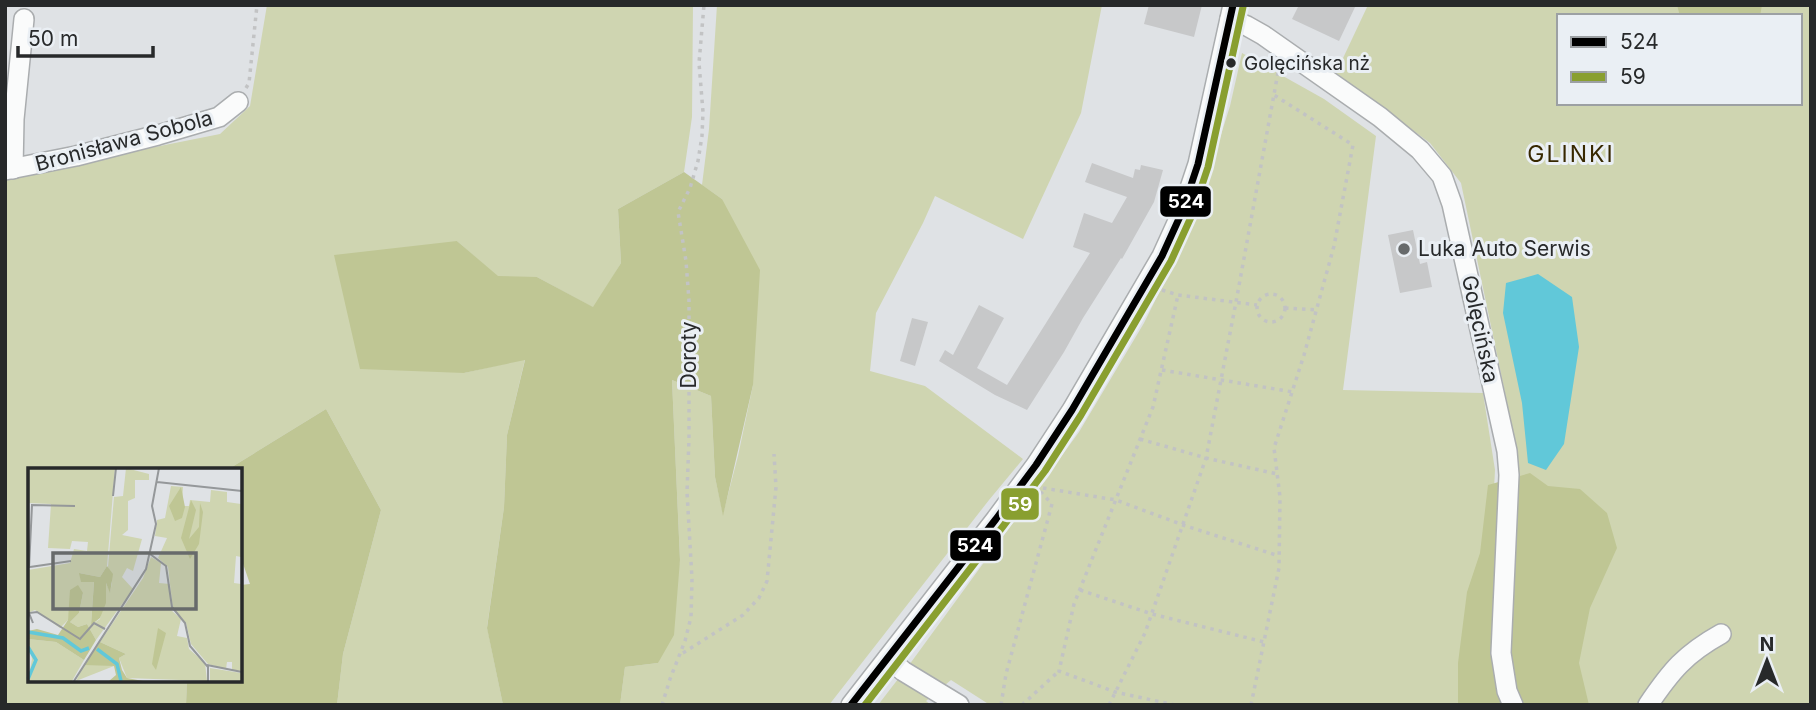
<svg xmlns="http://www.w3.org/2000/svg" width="1816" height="710" viewBox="0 0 1816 710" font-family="Inter,sans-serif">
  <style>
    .green { fill: #cfd5b1; fill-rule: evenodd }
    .forest { fill: #bfc694 }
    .water { fill: #61c8d9 }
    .building { fill: #c7c8c9 }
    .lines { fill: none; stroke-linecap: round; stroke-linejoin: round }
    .minor-casing { stroke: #aaadaf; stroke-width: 22 }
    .path { stroke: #c2c3c4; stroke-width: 3.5; stroke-dasharray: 3.5 5; stroke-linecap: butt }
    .minor { stroke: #fafbfb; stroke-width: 19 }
    .bus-1-casing { stroke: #eaeff4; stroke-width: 12 }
    .bus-2-casing { stroke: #eaeff4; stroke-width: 12 }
    .bus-1 { stroke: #000; stroke-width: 7 }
    .bus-2 { stroke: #899f30; stroke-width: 7 }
    .bus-dot { fill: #27292a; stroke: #eaeff4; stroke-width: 2.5 }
    .poi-dot { fill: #676a6b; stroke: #eaeff4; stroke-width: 2.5 }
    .labels { text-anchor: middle; stroke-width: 6; stroke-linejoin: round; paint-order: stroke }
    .bus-label { font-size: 19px; fill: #27292a; stroke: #eaeff4; text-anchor: start }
    .street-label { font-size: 21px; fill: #27292a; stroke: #eaeff4 }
    .poi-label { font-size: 21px; fill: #27292a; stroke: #eaeff4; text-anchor: start }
    .neighbourhood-label { font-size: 23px; letter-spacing: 2px; fill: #372800; stroke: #eaeff4 }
    .inset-river { fill: none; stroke: #61c8d9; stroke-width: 3.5 }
    .inset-road { fill: none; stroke: #95989a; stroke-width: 2 }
    .view { fill: #676a6b; fill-opacity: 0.15; stroke: #676a6b; stroke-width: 3.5 }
    .inset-edge { fill: none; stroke: #27292a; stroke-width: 3.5 }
    .line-badge { stroke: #eaeff4; stroke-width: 2.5 }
    .badge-label { font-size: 19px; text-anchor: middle; font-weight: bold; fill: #fff }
  </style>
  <rect width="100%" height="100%" fill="#dfe2e5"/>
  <!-- green -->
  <g class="green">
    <path d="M267,5H693L692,117L684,172L618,209L621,263L594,308L537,277H498L457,241L464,373L525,359L507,435L504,507L487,627L503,705H337L343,654L381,510L326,409L227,470H30V680H187L186,705H5V177L220,134L250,106Z"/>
    <path d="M717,5H1102L1081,113L1023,239L935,196L923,223L876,313L870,371L925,386L1023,459L989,500L829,705H620L625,667L658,663L680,560L672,380L711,396L715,477L723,514L738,456L753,385L722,199L702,185L709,129Z"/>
    <path d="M1368,5H1811V705H1523L1518,508L1512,426L1461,183L1430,143L1336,73ZM1559,16H1800V103H1559Z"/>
    <path d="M1242,53L1324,99L1376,136L1343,390L1483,393L1495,470L1489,585L1493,705H990L951,680L926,701L931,705H878L912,661L1079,432L1144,323L1193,224L1230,106Z"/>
  </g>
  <!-- forest -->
  <g class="forest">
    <path d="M1677,5H1762L1760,16H1680Z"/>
    <path d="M684,172L722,199L760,270L753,385L723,516L715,477L711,396L672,380L680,560L674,635L658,663L625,667L620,705H503L487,628L504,507L507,435L525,360L464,373L360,369L334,255L457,241L498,276L537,277L593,307L621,263L618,209Z"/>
    <path d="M326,409L381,510L343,654L337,705H186L187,680H240V585L250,584L240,555V470H227Z"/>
    <path d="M1530,473L1548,486L1580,489L1607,513L1617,548L1590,608L1579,663L1589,705H1458V663L1467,592L1480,553L1488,485Z"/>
  </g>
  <!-- water -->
  <path class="water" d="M1538,274L1572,297L1579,347L1564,444L1546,470L1528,463L1522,403L1503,313L1506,283Z"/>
  <!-- building -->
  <g class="building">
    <path d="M1149,5H1202L1194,37L1144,24Z"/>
    <path d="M1299,5H1356L1339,41L1292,19Z"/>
    <path d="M1092,163L1133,178L1135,169L1140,170L1141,165L1163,170L1154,202L1122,259L1121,258L1083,318L1064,352L1027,410L995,395L939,361L945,350L953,355L979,305L1004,318L977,368L1007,385L1090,253L1073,247L1084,213L1112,223L1127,197L1085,182Z"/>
    <path d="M1413,230L1420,264L1427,262L1432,287L1400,293L1388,235Z"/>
    <path d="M912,318L928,322L915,366L900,361Z"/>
  </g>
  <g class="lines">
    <defs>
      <g id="minor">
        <path d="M1230,19L1247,26L1263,35L1380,117L1420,150L1442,176L1452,204L1507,451L1509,475L1501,653L1507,691L1513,705"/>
        <path d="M13,169L14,119L24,19"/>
        <path d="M5,170L76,156L158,135L219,117L238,102"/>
        <path d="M888,658L903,671L959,705"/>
        <path d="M851,705L996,519L1036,465L1072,410L1162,256L1182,212L1198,164L1233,5"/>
        <path d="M1648,705C1671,671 1685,654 1721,634"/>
      </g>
    </defs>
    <!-- minor casing -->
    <use href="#minor" class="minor-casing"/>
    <!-- path -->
    <g class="path">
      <path d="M246,88L249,83L257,5"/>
      <path d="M1162,290L1178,295L1257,305"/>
      <circle cx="1271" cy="308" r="14"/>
      <path d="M1285,308L1317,310"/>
      <path d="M1162,370L1293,392"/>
      <path d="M1140,439L1206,458L1277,474"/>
      <path d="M1043,488L1116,500L1183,525L1279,556"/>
      <path d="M1080,590L1152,614L1264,642"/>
      <path d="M683,653L743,615L759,598L767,581L776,487L774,454"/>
      <path d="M662,705L670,679L685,641L691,617L692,579L687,492L689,439V301L686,261L678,212L690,188L698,161L702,136L703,112L699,63L704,5"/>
      <path d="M1001,705L1006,674L1052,504L1038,489"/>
      <path d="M1022,705L1059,671"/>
      <path d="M1109,705L1145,633L1206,458L1236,302L1279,67"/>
      <path d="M1175,705L1115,692L1059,671L1074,604L1153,407L1178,295"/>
      <path d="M1251,705L1279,568L1280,497L1274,448L1304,355L1334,246L1353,145L1274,95"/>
    </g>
    <!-- minor -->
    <use href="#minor" class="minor"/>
    <defs>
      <path id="bus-1" d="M851,705L996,519L1036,465L1072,410L1162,256L1182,212L1198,164L1233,5"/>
      <path id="bus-2" d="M865,705L1004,525L1045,471L1081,415L1171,261L1192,215L1208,167L1243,7"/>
    </defs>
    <!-- bus-1 casing -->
    <use href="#bus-1" class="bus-1-casing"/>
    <!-- bus-2 casing -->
    <use href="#bus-2" class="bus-2-casing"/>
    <!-- bus-1 -->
    <use href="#bus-1" class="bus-1"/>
    <!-- bus-2 -->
    <use href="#bus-2" class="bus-2"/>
  </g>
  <!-- markers -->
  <circle class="bus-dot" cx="1231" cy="63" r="6"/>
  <circle class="poi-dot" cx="1404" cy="249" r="7"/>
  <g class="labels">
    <!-- bus labels -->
    <g class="bus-label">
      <text x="1244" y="70">Golęcińska nż</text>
    </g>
    <!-- street labels -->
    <g class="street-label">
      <text transform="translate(124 141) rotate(-15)" y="7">Bronisława Sobola</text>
      <text transform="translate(1480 329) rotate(78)" y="7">Golęcińska</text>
      <text transform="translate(689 355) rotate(-90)" y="7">Doroty</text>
    </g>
    <!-- poi labels -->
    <g class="poi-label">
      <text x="1418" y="256">Luka Auto Serwis</text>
    </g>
    <!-- neighbourhood labels -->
    <g class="neighbourhood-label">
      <text x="1571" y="162">GLINKI</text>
    </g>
  </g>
  <!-- overview -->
  <g transform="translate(28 468)">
    <rect width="214" height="214" fill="#dfe2e5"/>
    <path d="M0,0H87L79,98L72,109L51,105L66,113L63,157L72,151L78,115L82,124L84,115L80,99L86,29L95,28L98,0L121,6V12H107V30L100,33V62L94,67L114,71L105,103L99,100L94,109L105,121L68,172L59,156L50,159L42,154L51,145L55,125L44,131L40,152L32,160L7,142L0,145V102L42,95L46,81L59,83L60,74L44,73L42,81L20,80L23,36L0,35ZM143,18L155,19L154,38H161L162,32L182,34L183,22L199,24V34L213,36V89L208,88L206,115L213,116V203L204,202V194H199L198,201L180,196L163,176L158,155L145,141L140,99L130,90L139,70L127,68L129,52L137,50ZM123,89L133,95L131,115L142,116L143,142L153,151L149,168L159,170L161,181L177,195L179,213L99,210L91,190L98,186L72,174L115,110ZM0,171L28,174L56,192L44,213H0L4,191ZM72,195L86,198L48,213L56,197ZM182,200L213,205V213H182Z" fill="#cfd5b1"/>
    <path d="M153,19L157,39L154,50L147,53L141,38ZM163,32L168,42L161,71L171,59L172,35L175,44L171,76L162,91L153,70ZM79,98L85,106L82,125L78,115V135L72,150L63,157L66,114H53L51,105L72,109ZM50,117L55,125L51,145L42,154L50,159L59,156L68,172L56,192L28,174L0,171V163L9,161L30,167L40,152L42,122ZM130,160L138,165L128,202L124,196ZM72,174L98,186L91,190L94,202L99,210L115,213H81L88,207L86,198L56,197Z" fill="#bfc694"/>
    <path class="inset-river" d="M0,164L35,170L53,183L61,180M0,179L8,192L0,211M69,181L89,196L93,213"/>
    <path class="inset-road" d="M129,14L214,23M85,28L88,0M122,86L138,98L144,139L157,155L162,178L180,199V213M2,99L43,93M1,100L4,37L47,38M5,155L1,145L9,144L52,171L66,155L77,161M179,197L214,204M46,213L118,101L128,56L124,38L131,0"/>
    <path class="view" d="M25,85H168V141H25Z"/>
    <rect width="214" height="214" class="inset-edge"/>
  </g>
  <g class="line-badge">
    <rect x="1159" y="185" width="53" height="33" rx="7" fill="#000"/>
    <rect x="1000" y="487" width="40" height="34" rx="7" fill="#899f30"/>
    <rect x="949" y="529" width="53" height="33" rx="7" fill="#000"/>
  </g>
  <g class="badge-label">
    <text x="1186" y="208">524</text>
    <text x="1020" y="511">59</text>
    <text x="975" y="552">524</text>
  </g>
  <!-- border -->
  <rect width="1816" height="710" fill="none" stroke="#27292a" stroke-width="14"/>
  <!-- legend -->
  <rect x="1557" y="14" width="245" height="91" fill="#eaeff4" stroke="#9ca0a3" stroke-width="2"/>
  <rect x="1571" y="37" width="35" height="10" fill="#000000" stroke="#9ca0a3" stroke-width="2"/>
  <text x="1620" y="49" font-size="21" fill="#27292a">524</text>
  <rect x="1571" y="72" width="35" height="10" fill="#899f30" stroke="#9ca0a3" stroke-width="2"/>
  <text x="1620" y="84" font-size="21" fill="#27292a">59</text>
  <!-- north arrow -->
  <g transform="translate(1767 661)" stroke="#eaeff4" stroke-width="5" paint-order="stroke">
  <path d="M0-5L12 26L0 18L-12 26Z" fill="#27292a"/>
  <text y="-10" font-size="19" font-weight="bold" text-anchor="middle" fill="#27292a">N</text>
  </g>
  <!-- scale -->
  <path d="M18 46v10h135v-10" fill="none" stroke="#27292a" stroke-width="3.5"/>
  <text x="28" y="46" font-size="21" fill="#27292a" stroke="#eaeff4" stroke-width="5" paint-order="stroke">50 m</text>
</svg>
